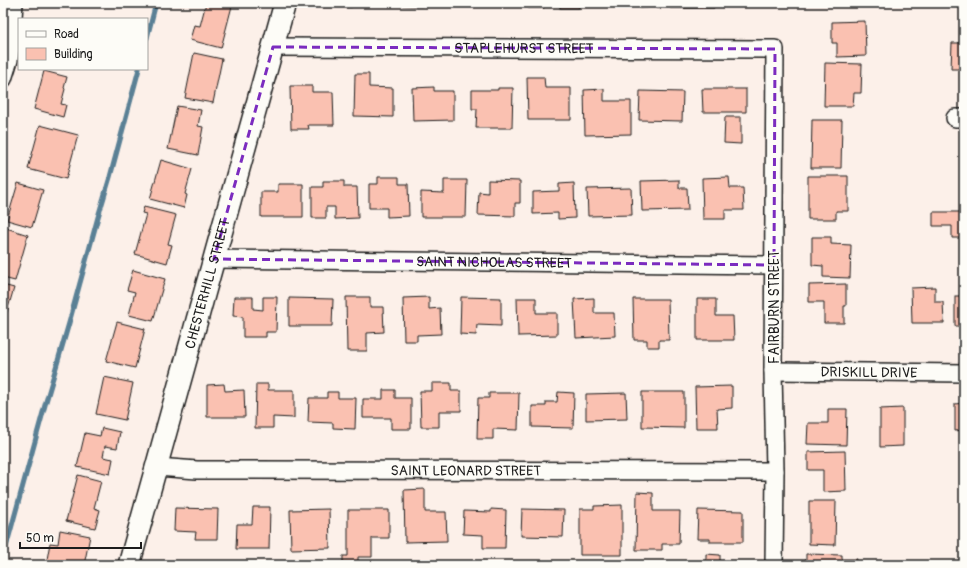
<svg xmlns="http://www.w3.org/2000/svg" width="967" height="568" viewBox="0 0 967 568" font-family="Pangolin,sans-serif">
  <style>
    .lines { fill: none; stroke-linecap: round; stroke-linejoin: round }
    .stream { stroke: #5a8095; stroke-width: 5 }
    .building { fill: #fac1b1; stroke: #1c1c1c }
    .minor-casing { stroke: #1c1c1c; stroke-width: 20 }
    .tertiary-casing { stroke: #1c1c1c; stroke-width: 24 }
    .minor { stroke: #fdfcf7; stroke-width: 17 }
    .tertiary { stroke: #fdfcf7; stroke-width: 21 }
    .marked { fill: none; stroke: #7b2cbf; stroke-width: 3; stroke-dasharray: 8 5; stroke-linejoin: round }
    .labels { text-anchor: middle; stroke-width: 3; stroke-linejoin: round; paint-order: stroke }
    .street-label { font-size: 14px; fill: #1c1c1c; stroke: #fdfcf7 }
  </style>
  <rect width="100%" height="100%" fill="#fcf0e9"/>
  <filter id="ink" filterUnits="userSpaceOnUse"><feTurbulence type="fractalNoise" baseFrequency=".025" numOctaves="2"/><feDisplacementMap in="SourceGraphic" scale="8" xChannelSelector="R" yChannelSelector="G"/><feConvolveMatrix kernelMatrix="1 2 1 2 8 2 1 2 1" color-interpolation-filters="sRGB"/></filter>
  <g filter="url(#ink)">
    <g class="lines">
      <!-- stream -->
      <g class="stream">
        <path d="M147,38L156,3"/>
        <path d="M3,558L45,405L69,323L98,217L110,177L139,69"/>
      </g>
    </g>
    <!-- building -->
    <g class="building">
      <path d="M206,3H220L232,6L221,48L190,40L194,25L200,26Z"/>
      <path d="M310,3H352V7H311Z"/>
      <path d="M382,3H422V6L382,5Z"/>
      <path d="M442,3H484V6L442,5Z"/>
      <path d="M501,3H544V8H528V6H502Z"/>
      <rect x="560" y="3" width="19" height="5"/>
      <path d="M640,3H660V7L640,8Z"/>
      <path d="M671,3H714V8H670Z"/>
      <path d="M865,21L866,56L837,57V43H832V22Z"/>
      <path d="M952,43H964V69H951Z"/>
      <path d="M194,53L222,59L213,103L185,98Z"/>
      <path d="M825,63L862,64L861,93H854L853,106H824Z"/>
      <path d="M44,71L67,77L64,88L65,89L61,104L66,105L63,117L34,109Z"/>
      <path d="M355,74H369V87L393,88V117L354,116Z"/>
      <path d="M527,77H544L545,88H571V120H528Z"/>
      <path d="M290,86H312V92H333L334,125H308L309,129H291Z"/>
      <path d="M434,87V91H453V120L413,121L412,88Z"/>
      <path d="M498,88H513L512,128H476L477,109H472V90H498Z"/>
      <path d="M604,89V101H631V134L585,135L584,90Z"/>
      <path d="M702,89H746V112H703Z"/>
      <path d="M640,91L683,92L682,121L639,120Z"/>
      <path d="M177,106L201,110L198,126L203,127L198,155L168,149Z"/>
      <path d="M725,117H741V144L724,143Z"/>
      <path d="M812,120H842L841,168H811Z"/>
      <path d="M40,125L78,135L66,179L28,169Z"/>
      <path d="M161,160L192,169L185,194L187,195L184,208L150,199Z"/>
      <path d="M808,176H848V211H836V219H808Z"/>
      <path d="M378,177H399V184H408L409,216L387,217V208H369V184H378Z"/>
      <path d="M729,177L730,188H743L744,210H725V219H703L702,178Z"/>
      <path d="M444,180H467L466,217H421V192L444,193Z"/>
      <path d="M488,180L520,181V203H515V216L478,215L479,192L488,193Z"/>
      <path d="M679,180V188H687L688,210L642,211L641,181Z"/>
      <path d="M323,181H344V187H357L358,218L335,219V207H326V218H312V187H323Z"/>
      <path d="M18,183L43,190L32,227L7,220Z"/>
      <path d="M574,183L575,218L558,219V213L533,214V192L559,191V184Z"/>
      <path d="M278,184H303V217H261V192H278Z"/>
      <path d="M631,188L632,215L588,216L587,189Z"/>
      <path d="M144,207L176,215L168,244L172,245L167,263L135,254L146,214L142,213Z"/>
      <path d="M933,212H964V238H952V226H933Z"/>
      <path d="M3,227L28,235L15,281L3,278Z"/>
      <path d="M812,237H831V244L851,245L850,278L823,277V266L812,265Z"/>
      <path d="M133,270L165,279L153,321L129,315L135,292L127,290Z"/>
      <path d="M846,284V306H844V323H824V302H809V285Z"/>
      <path d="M3,285L14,288L3,325Z"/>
      <path d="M935,287V302H943L944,323H912L911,288Z"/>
      <rect x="955" y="296" width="9" height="30"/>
      <path d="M234,297H253V309L263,310V297H277L276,332H266V337H243V317L233,316Z"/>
      <path d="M346,297H370V307H383L384,332L367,333V351H347Z"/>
      <path d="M429,297V309L440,308L441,334L417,335V341H404L403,298Z"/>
      <path d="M461,297L501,298V326L477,325L476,335L460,334Z"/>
      <path d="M289,298L333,299L332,326H289Z"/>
      <path d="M517,298H536V313H557V335L518,336Z"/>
      <path d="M594,298V313H614L615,336L576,338L574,299Z"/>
      <path d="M633,299H668L669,340H659V347H647V340H634Z"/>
      <path d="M697,299H716V316H733L734,340H697Z"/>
      <path d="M117,322L145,329L135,368L106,361Z"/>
      <path d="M104,377L133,383L125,420L96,414Z"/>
      <path d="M432,383H451V391H461V411H439V427H421L420,391H432Z"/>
      <path d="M224,384L225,391L244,390L245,417H207V385Z"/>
      <path d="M256,384H268V390H294V418L273,417V428H255Z"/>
      <path d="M732,386V408L717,409L718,428H696L695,387Z"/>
      <path d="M383,390H395V398H411V429H391V418H363V399H383Z"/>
      <path d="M327,392H338V398H356L355,429L333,428V423L308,422L309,398H327Z"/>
      <path d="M558,392L574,393L573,428L532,427V406H546V402H557Z"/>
      <path d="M642,392H684V428L642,427Z"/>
      <path d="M489,393H519L518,430L493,429V439H477L478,398H489Z"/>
      <path d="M626,393L627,419L586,420V394Z"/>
      <path d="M964,403V430L955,431V404Z"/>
      <path d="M903,408V446L880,447V409Z"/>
      <path d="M828,409H847L846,445L807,444L808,423H828Z"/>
      <path d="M102,428L120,432L117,448L105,446L103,457L113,459L110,474L77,467L85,433L100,436Z"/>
      <path d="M845,451L846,491L823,492V470H808V452Z"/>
      <path d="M78,475L101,481L94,508L100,510L95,528L66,521Z"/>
      <path d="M425,489V512H446L447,541L405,542L404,490Z"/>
      <path d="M637,492L653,493V511H680L679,544H662V550H636Z"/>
      <path d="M809,501H836L835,545L809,544Z"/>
      <path d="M622,505V555H580V509H594V506Z"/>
      <path d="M253,507H270L269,549H236L237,524H252Z"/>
      <path d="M175,508L218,509L217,539H195L196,532L174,531Z"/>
      <path d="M329,509L330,548L291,549L290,510Z"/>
      <path d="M491,509L506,510L505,548H483V535L463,534L464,511L491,512Z"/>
      <path d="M522,509L564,510L563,537L521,536Z"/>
      <path d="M348,510H389V538H372V557H358V565H343V556H348Z"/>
      <path d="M698,510L743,511V542H710V539H697Z"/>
      <path d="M60,530L90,536L84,565H46L50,543L58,544Z"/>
      <path d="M706,554L720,555V563H730V565H706Z"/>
      <path d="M806,554L842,555V559H857L856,565H806Z"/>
    </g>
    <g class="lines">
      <defs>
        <g id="minor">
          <path id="s1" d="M273,47L775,49L773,371L775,471L774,565"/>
          <path d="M3,79L9,60L11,47L14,3"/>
          <path d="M955,118H964"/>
          <path id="s2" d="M214,259L774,265"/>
          <path id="s3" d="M773,371L964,373"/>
          <path id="s4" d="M157,467L197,470L775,471"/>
        </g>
        <g id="tertiary">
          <path id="s5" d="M129,565L285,3"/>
        </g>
      </defs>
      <!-- minor casing -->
      <use href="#minor" class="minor-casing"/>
      <!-- tertiary casing -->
      <use href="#tertiary" class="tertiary-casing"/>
      <!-- minor -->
      <use href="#minor" class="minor"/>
      <!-- tertiary -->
      <use href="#tertiary" class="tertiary"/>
    </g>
  </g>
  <!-- marked area -->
  <path class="marked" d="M273,47L775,49L774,265L214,259Z"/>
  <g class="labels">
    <!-- street labels -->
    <g class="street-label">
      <text dy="5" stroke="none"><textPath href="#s1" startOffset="251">STAPLEHURST STREET</textPath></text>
      <text dy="5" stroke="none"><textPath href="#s2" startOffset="280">SAINT NICHOLAS STREET</textPath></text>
      <text dy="5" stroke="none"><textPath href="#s5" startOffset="292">CHESTERHILL STREET</textPath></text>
      <text transform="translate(774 307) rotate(-90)" y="5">FAIRBURN STREET</text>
      <text dy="5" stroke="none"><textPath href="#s3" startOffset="96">DRISKILL DRIVE</textPath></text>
      <text dy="5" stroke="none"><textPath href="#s4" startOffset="309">SAINT LEONARD STREET</textPath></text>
    </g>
  </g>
  <!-- margin -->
  <rect width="967" height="568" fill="none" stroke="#fdfcf7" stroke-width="16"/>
  <rect x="8" y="8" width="951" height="552" fill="none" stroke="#1c1c1c" stroke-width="1.5" filter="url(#ink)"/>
  <!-- legend -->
  <rect x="18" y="18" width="130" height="52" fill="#fdfcf7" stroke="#a3a29f"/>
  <rect x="26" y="31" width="20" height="6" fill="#fdfcf7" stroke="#a3a29f"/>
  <text x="54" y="38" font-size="12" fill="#1c1c1c">Road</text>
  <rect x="26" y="48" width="20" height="12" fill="#fac1b1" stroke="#a3a29f"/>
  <text x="54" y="58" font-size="12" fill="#1c1c1c">Building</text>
  <!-- scale -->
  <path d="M20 542v6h121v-6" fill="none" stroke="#1c1c1c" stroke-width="2"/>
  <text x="26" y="542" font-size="12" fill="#1c1c1c" stroke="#fdfcf7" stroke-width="3" paint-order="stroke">50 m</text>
</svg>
